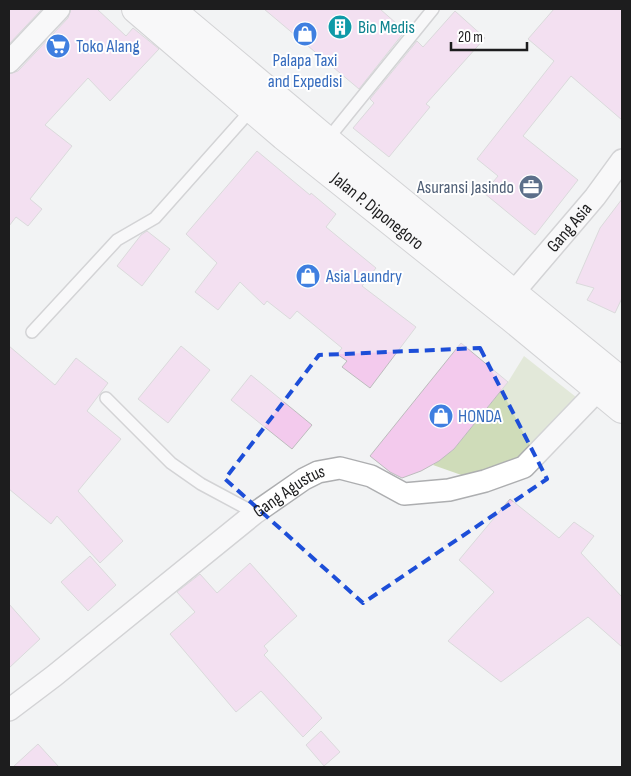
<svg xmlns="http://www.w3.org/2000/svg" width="631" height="776" viewBox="0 0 631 776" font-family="'Sofia Sans Condensed',sans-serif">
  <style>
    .green { fill: #cfdcb9 }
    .building { fill: #f3caed; stroke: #bdbcbd }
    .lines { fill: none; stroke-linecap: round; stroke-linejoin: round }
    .service-casing { stroke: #adaeb0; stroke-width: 14 }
    .minor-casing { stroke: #adaeb0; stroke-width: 24 }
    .primary-casing { stroke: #adaeb0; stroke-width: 30 }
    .service { stroke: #fff; stroke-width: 11 }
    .minor { stroke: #fff; stroke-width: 21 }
    .primary { stroke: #fff; stroke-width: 28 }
    .marked { fill: none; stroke: #1d4ed8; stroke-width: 4; stroke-dasharray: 10 6; stroke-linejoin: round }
    .labels { text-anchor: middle; stroke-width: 4; stroke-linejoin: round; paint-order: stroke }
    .culture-label { font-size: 18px; fill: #0d838f; stroke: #fff; text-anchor: start }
    .shop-label { font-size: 18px; fill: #366cbe; stroke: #fff; text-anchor: start }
    .service-label { font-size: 18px; fill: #4e5e75; stroke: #fff; text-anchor: end }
    .street-label { font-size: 18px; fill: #1d1d1e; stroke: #fff }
  </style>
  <rect width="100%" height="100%" fill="#f2f3f4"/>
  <!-- green -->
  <path class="green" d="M524,356L576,397L544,436L509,466L467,477L433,465L454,449L508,382Z"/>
  <!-- building -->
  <g class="building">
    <path d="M9,9H42L9,44Z"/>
    <path d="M71,9H97L126,36L133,28L159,49L110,101L88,78L45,125L72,146L30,199L42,209L28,226L16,217L9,226V74L18,71L68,18Z"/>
    <path d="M264,9H380L405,31L359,89Z"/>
    <path d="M554,9H622V120L571,76L523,136L578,180L535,235L484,193L498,176L477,159L554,61L528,39Z"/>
    <path d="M455,11L485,38L426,104L430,107L389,157L353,128L374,103L370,99L417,41L423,47Z"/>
    <path d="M257,151L310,195L311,193L336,214L326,227L376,268L362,286L416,327L370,388L342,367L347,361L337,354L342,348L297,311L290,319L267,301L264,305L240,282L218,310L195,292L217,263L186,234Z"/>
    <path d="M622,199V298L615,313L587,300L594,288L576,283L600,228Z"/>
    <path d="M147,231L170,249L142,286L117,266L141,235Z"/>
    <path d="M461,343L508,382L454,449L439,461L421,471L402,478L390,472L370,456Z"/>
    <path d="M9,346L55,385L76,358L108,383L87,411L121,439L78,491L123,541L100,563L57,516L51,524L9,489Z"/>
    <path d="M181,346L210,370L168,423L138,399Z"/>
    <path d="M251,375L312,425L292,449L231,400Z"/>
    <path d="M510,499L559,538L574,522L594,536L581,553L622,597V647L588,617L501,682L448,641L494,592L459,560Z"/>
    <path d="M90,556L116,585L88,611L61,582Z"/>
    <path d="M250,563L297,616L264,646L268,651L264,655L322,718L303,737L261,691L236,712L170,634L195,612L177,592L200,574L217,593Z"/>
    <path d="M9,604L40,639L9,668Z"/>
    <path d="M321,731L340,752L324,766L306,745Z"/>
    <path d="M38,744L59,767H13Z"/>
  </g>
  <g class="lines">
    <defs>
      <g id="service">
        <path d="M327,140L433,9"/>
        <path d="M32,332L117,240L155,218L252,109"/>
        <path d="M106,398L171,463L201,484L255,513"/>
      </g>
      <g id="minor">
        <path d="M9,62L59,9"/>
        <path id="s1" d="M514,292L595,197L622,160"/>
        <path id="s2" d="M9,710L54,676L255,513L304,479L318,472L340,468L371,476L404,494L449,490L485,481L524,467L599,389"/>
      </g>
      <g id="primary">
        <path id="s3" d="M136,9L284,136L512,318L622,409"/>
        <path d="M170,9L356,165L622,382"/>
      </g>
    </defs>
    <!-- service casing -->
    <use href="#service" class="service-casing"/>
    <!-- minor casing -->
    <use href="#minor" class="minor-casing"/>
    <!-- primary casing -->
    <use href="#primary" class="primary-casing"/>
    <!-- service -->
    <use href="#service" class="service"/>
    <!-- minor -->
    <use href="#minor" class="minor"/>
    <!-- primary -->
    <use href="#primary" class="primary"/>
  </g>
  <!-- marked area -->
  <path d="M0 0H631V776H0ZM480,348L547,479L363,603L225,479L319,355Z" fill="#f2f3f4" fill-opacity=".55" fill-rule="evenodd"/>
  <path class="marked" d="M480,348L547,479L363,603L225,479L319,355Z"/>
  <!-- icons -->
  <defs>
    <symbol id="building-disc" viewBox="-11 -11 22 22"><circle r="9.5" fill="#0f9aa8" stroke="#fff"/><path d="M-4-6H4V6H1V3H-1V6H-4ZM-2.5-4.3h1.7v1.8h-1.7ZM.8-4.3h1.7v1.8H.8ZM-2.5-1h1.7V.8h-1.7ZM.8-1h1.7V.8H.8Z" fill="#fff"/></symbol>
    <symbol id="shop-disc" viewBox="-11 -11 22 22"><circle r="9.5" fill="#3f7fe0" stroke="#fff"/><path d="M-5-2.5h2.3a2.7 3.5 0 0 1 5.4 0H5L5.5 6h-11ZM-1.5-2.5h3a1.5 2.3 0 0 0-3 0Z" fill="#fff"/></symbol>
    <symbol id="supermarket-disc" viewBox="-11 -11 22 22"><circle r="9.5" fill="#3f7fe0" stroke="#fff"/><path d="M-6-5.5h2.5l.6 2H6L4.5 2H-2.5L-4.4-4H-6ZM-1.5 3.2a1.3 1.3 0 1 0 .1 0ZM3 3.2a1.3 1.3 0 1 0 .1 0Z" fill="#fff"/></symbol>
    <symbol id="office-disc" viewBox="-11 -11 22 22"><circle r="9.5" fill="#5c6f8a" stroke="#fff"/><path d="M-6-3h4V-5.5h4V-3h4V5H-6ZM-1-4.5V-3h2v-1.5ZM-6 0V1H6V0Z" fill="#fff"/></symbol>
  </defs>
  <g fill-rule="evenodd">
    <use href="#building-disc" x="326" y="13" width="28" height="28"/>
    <use href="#shop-disc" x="291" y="20" width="28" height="28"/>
    <use href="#supermarket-disc" x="44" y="32" width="28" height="28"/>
    <use href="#office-disc" x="517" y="173" width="28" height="28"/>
    <use href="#shop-disc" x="294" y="262" width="28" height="28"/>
    <use href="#shop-disc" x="427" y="402" width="28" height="28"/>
  </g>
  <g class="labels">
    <!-- culture labels -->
    <g class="culture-label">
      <text x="358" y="33">Bio Medis</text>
    </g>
    <!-- shop labels -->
    <g class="shop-label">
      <text x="76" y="52">Toko Alang</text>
      <text x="305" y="66" text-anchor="middle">Palapa Taxi<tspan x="305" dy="21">and Expedisi</tspan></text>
      <text x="326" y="282">Asia Laundry</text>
      <text x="458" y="422">HONDA</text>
    </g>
    <!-- service labels -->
    <g class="service-label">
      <text x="514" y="193">Asuransi Jasindo</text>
    </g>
    <!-- street labels -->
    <g class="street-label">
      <text dy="6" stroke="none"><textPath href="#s3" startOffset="315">Jalan P. Diponegoro</textPath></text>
      <text dy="6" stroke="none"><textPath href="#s1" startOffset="85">Gang Asia</textPath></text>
      <text dy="6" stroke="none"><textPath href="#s2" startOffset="356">Gang Agustus</textPath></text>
    </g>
  </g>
  <!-- border -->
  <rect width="631" height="776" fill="none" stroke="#1d1d1e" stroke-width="20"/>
  <!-- scale -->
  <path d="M451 42v8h76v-8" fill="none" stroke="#1d1d1e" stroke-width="2.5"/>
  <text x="458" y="42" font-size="15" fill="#1d1d1e" stroke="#ffffff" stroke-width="4" paint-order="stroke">20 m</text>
</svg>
